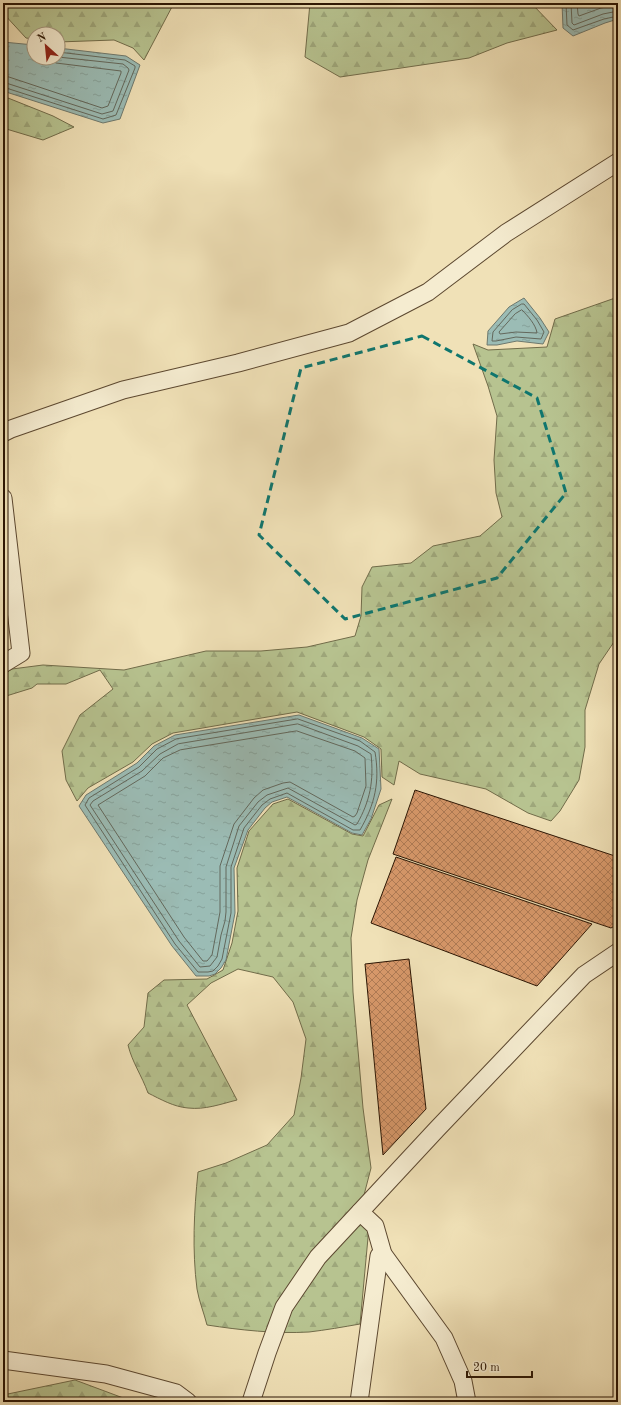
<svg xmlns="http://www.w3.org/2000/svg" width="621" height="1405" viewBox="0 0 621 1405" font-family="'Old Standard TT',serif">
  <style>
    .forest { fill: url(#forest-firs); stroke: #716c4a }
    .water { fill: url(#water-ripples); stroke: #6e796e }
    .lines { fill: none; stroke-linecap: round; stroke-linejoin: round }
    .shore { stroke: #63685c; stroke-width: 1 }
    .building { fill: url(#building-cross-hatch); stroke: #2b1503 }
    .street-casing { stroke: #5c4830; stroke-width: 19 }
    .street { stroke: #f5ecd0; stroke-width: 17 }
    .marked { fill: none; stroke: #0f766e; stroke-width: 3; stroke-dasharray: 8 5; stroke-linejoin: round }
  </style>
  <defs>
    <pattern id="forest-firs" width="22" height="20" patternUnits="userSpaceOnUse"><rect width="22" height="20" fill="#b7c390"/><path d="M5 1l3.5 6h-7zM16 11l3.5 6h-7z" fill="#9ea77b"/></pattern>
    <pattern id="water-ripples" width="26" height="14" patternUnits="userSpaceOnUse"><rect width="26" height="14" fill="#9bbcb5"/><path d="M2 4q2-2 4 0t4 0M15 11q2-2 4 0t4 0" fill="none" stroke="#86a19a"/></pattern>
    <pattern id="building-cross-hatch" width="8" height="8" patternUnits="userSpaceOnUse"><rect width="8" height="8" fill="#d7986a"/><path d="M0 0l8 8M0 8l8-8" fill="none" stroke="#af7b55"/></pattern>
  </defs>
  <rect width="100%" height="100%" fill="#f0e1b7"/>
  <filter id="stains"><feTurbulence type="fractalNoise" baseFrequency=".005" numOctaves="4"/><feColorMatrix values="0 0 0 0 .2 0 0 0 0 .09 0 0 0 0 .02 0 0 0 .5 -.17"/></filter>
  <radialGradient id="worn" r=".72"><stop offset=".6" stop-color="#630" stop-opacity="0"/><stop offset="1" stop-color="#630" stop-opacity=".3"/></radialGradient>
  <!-- forest -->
  <g class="forest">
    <path d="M3,3H174L144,60L133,48L114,40L58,42V34H34V39L26,38L3,13Z"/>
    <path d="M310,3H531L557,30L507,43L469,58L340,77L305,57Z"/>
    <path d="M3,96L53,116L74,127L43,140L3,128Z"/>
    <path d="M618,297V636L599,664L585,710V747L579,780L560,811L551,821L528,813L486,789L420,774L399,761L394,785L382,777L381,749L364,737L297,712L173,733L152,744L133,762L88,788L77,801L66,780L62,751L80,715L113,689L100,670L66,684H37L32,688L3,697V674L12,669L43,665L124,670L206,651H261L307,647L355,636L361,616L362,587L372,567L411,563L433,546L480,536L502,517L496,493L494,460L497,416L488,386L473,344L488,350L547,347L555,319Z"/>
    <path d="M288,799L352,834L363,836L379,805L392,799L368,860L357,900L351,938L353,992L363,1108L371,1168L364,1195L369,1227L360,1324C343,1327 326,1330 309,1332C275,1334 240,1330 207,1325C204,1313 199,1301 197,1289C192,1250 194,1211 198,1172L226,1163L267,1145L294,1115L301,1078L306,1039L293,1002L273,977L238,969L211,983L187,1005L237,1100C221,1104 205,1110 188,1108C174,1107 160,1099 148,1093C142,1076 132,1062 128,1045L144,1027L148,993L164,980L207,979L223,970L232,943L238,911L237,868L249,831L273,804Z"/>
    <path d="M75,1380L134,1402H3V1395Z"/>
  </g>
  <!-- water -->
  <g class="water">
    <path d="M562,3H618V19L605,23L573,36L563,28Z"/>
    <path d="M3,42L34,45V58H58V48L126,56L140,65L120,119L103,123L3,91Z"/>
    <path d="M524,298L540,318L549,332L543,344L517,341L497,345H487L488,331L509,307Z"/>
    <path d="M299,715L362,738L379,749L381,789L371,819L362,835L352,833L287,797L272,802L265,808L248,830L234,868L235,913L226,960L221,968L215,974L209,976H196L172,946L79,806L86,795L137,763L154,746L175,735Z"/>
  </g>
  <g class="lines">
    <!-- shore -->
    <g class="shore">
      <path d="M566,3L567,25L573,30L604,19L618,16"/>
      <path d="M571,3L572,23L574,25L603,14L618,11"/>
      <path d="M577,3L578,14L579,16L601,8L618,5"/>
      <path d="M3,76L9,77L102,108L108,106L121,73V71L56,63L48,58"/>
      <path d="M3,82L102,114L113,111L129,70L128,68L123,64L58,57"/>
      <path d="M3,87L103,119L116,115L135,68V66L125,60L58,52"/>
      <path d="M522,304H524L537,320L544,332L541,339L516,337L496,341H492L493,332L512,310Z"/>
      <path d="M522,310C528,316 536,325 537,333L516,332L500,334L499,332L515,314Z"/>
      <path d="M298,719L360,741L375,752C380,782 375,804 360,830H353L287,793L270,799L262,805L244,828L231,867V913L222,959L218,966L213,971L208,972H198L175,944L85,805L89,798L139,767L157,749L176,739Z"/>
      <path d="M298,724L358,746L371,754C374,781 370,801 357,824L355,825L288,788L267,795L258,802L239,826L226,867V912L225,921L221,935L217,957L210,966L200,967L179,941L90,805L93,801L142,771L160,754L178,744Z"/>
      <path d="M297,731L355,751L365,758L366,786L357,813L355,816L353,817L290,782L283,783L263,790L254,798L234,824L220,866V912L212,955L207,961H203L184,937L98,805L145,776L163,758L180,750Z"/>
    </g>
  </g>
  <!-- building -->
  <g class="building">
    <path d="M415,790L618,857V924L611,928L393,854Z"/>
    <path d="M396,857L592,924L537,986L371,923Z"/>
    <path d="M409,959L426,1109L383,1155L365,964Z"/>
  </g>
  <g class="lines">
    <defs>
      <g id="street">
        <path d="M3,433L11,429L123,390L238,363L349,333L428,292L506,233L618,162"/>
        <path d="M3,498L21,653L3,664"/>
        <path d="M360,1212L375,1226L383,1254L444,1338L463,1381L467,1402"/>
        <path d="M3,1360L106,1374L176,1393L188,1402"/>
        <path d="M251,1402L267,1353L284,1307L318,1257L437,1129L584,975L618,952"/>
        <path d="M359,1402L379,1256L383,1254"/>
      </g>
    </defs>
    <!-- street casing -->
    <use href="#street" class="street-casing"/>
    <!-- street -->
    <use href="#street" class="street"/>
  </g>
  <!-- marked area -->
  <path class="marked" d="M422,336L537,398L566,493L497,578L345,619L259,535L301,368Z"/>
  <!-- margin -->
  <rect width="621" height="1405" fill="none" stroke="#f0e1b7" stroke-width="16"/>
  <rect x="4" y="4" width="613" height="1397" fill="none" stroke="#2b1503" stroke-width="2"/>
  <rect x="8" y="8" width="605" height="1389" fill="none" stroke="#2b1503"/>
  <!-- north arrow -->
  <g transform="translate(46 46) rotate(333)"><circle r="19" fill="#f5ecd0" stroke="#a4967e"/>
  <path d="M0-3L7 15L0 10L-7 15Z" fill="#8f2418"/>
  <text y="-6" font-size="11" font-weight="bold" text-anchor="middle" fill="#2b1503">N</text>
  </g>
  <!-- scale -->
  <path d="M467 1371v6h65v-6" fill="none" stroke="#2b1503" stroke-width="2"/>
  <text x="473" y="1371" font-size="12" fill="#2b1503" stroke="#f5ecd0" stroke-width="3" paint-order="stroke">20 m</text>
  <rect width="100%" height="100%" filter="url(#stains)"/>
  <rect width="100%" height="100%" fill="url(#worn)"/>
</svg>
